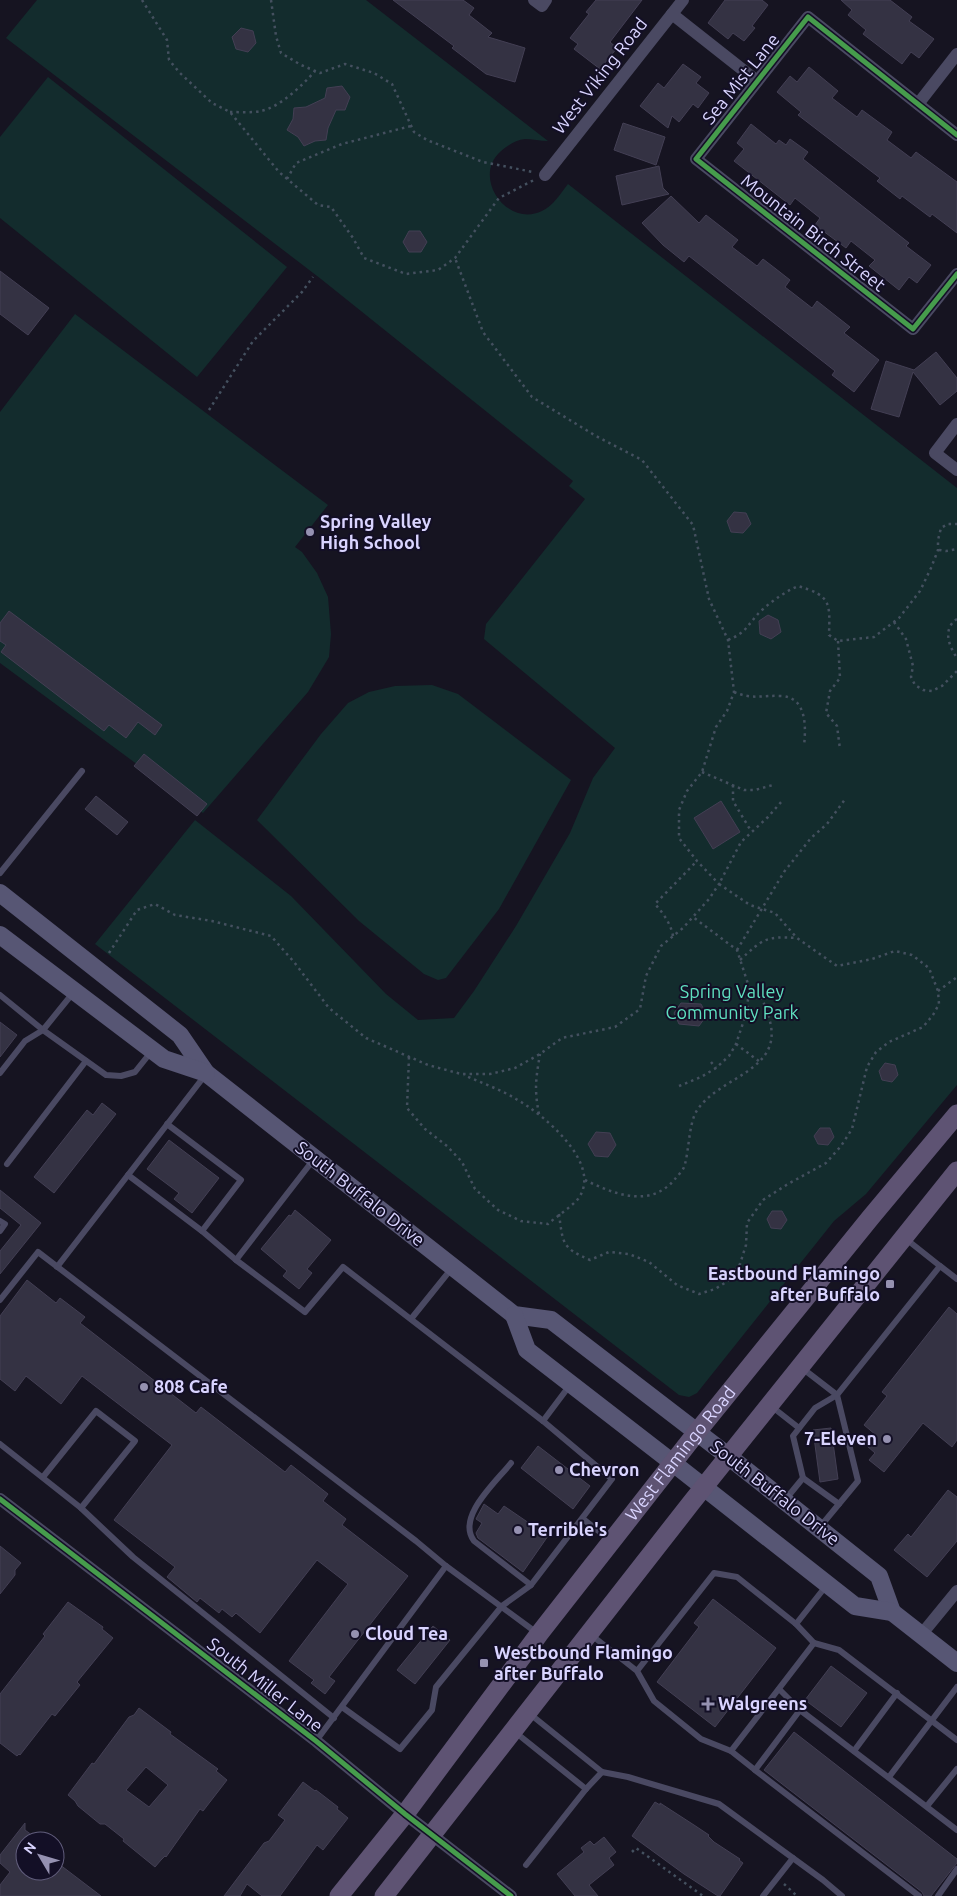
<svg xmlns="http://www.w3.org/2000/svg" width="957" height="1896" viewBox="0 0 957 1896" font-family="Ubuntu,sans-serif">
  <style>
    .green { fill: #132c2d }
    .building { fill: #343243; stroke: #433f54; fill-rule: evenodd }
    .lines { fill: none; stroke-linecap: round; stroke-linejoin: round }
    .path { stroke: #44505f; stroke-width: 2.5; stroke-dasharray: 2.5 4; stroke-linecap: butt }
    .service { stroke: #4a4962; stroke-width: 6 }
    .minor { stroke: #4a4962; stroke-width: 12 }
    .secondary { stroke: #575674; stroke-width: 18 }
    .primary { stroke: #5e5373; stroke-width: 19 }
    .cycleway-casing { stroke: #130f26; stroke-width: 8 }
    .cycleway { stroke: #469c4c; stroke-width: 5 }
    .poi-dot { fill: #9591b1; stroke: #130f26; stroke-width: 2 }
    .labels { text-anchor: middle; stroke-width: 4; stroke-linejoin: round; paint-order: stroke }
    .street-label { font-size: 18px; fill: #d9d4ff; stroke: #130f26 }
    .poi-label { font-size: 18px; font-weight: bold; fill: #d9d4ff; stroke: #130f26; text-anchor: start }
    .park-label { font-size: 18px; fill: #5fe0c0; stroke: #130f26 }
  </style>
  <rect width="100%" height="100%" fill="#161421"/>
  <!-- green -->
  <g class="green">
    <path d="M37,0H366L548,141C541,141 532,139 525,139C516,140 508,145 501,151C471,177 507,228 542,211C553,206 561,193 568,184L957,488V1085L866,1194L834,1221L697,1393L689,1397L679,1395L95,944L195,820L291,896L386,994L418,1020L454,1018L474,991L516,926L570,833L593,778L615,748L484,639L486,624L585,499L569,486L573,481L321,279L6,38Z"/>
    <path d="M48,77L287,267L197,377L0,218V137Z"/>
    <path d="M75,314L328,505L295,547L302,552L317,573L328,597L331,634L329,657L308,692L203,813L0,663V412Z"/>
    <path d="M432,685L458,694L571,780L499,909L446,978L438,980L424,974L359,921L257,820L321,734L348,703L369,692L395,686Z"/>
  </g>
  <!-- building -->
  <g class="building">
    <path d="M393,0H463L474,8L469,15L492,33L488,37L525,48L515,82L486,74L452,48L454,46Z"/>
    <path d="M596,0H642L610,42L617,48L600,69L574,49L578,44L570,38L589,14L586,12Z"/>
    <path d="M725,0H762L768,5L752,26L755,28L744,41L733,33L728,39L708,23Z"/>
    <path d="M841,0H890L912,17L909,21L934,39L919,58L911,52L902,64L863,34L866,30L848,15L852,10Z"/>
    <path d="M241,28L253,31L256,43L248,52L236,49L232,37Z"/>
    <path d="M683,64L701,77L696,83L709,93L698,108L693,104L679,122L672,116L668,128L640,106L658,83L664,88Z"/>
    <path d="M809,67L838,91L832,98L857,117L862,110L892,132L887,140L911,158L916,152L957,182V233L932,214L930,217L902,196L900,199L877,181L880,178L798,115L801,112L777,92L790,76L797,82Z"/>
    <path d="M342,86L350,97L345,110H336L328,128L326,140L315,141L304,146L298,137L287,130L293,119L294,108L306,107L325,98L327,88Z"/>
    <path d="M623,123L665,137L656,165L614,150Z"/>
    <path d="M751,124L776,144L779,140L786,145L790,139L808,152L803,159L909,243L906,246L931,265L917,283L909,277L899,290L869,266L875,260L851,241L846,248L815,225L820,218L795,198L790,205L734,161L744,149L737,143Z"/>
    <path d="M659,166L663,188L669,194L622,205L616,176Z"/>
    <path d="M671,196L699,223L706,215L738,240L732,247L757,266L763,259L776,269L790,280L785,287L812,308L817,301L850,327L844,333L879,360L854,392L832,375L835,371L689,256L684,262L663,245L642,223Z"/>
    <path d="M409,231H420L427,242L421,252H409L403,242Z"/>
    <path d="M0,271L49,308L28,335L0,314Z"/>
    <path d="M936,352L957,378V391L940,405L913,372L899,417L871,409L886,361L914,370Z"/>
    <path d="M734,512L746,513L751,524L743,533L731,532L727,521Z"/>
    <path d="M9,611L162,725L155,735L138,722L126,738L109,725L104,731L1,652L6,645L0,641V623Z"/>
    <path d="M768,615L778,620L781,632L771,639L760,634L759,621Z"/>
    <path d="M144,754L207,804L197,816L134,766Z"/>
    <path d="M96,796L128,822L117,835L85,809Z"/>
    <path d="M721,801L740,832L713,849L694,818Z"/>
    <path d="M681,1003L701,1004L707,1015L699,1026L679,1024L674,1013Z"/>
    <path d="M0,1022L17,1035L0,1057Z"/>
    <path d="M885,1063L895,1065L898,1075L892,1082L882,1080L879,1071Z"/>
    <path d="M102,1103L116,1114L54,1193L34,1177L87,1110L93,1115Z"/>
    <path d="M820,1128H830L834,1137L828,1145L818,1144L814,1136Z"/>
    <path d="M596,1132L610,1133L616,1145L608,1157L595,1156L588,1144Z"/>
    <path d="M169,1140L219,1178L192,1213L174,1199L179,1193L147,1169Z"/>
    <path d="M0,1190L41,1223L0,1274V1251L21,1225L0,1208Z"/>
    <path d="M295,1210L331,1240L307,1269L312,1273L299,1289L283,1276L287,1271L261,1249L289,1215L291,1216Z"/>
    <path d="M772,1211H782L787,1220L781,1229L771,1228L767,1219Z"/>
    <path d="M27,1280L56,1303L60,1298L85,1317L80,1323L196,1413L201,1407L285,1472L291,1465L328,1494L323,1501L346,1519L342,1525L408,1576L329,1677L335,1681L325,1694L311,1683L314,1680L289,1661L348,1584L317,1560L260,1633L236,1613L232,1617L222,1609L219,1613L200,1598L197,1602L167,1577L175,1567L114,1520L172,1445L82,1376L61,1404L26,1376L15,1391L0,1379V1316Z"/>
    <path d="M949,1307L957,1314V1440L952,1447L923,1423L884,1472L869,1460L875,1453L867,1446L876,1435L864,1425L887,1396L882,1392Z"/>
    <path d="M831,1428L838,1479L820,1482L813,1430Z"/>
    <path d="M538,1446L590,1486L573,1509L521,1468Z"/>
    <path d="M948,1490L957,1497V1541L927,1577L894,1550L908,1534L911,1537Z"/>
    <path d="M484,1504L498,1514L504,1506L548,1536L523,1572L478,1538L476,1533L482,1523L476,1519Z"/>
    <path d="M0,1546L21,1563L15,1570V1575L0,1594Z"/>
    <path d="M713,1599L776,1648L715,1727L657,1682L699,1627L694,1623Z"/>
    <path d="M68,1602L103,1627L102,1629L113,1638L77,1682L80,1685L55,1716L52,1714L20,1755L19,1754L17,1756L0,1743V1694L45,1636L43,1634Z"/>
    <path d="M433,1626L450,1640L415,1684L397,1670Z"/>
    <path d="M831,1666L867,1693L841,1727L805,1700Z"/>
    <path d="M139,1708L171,1732L170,1734L218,1769L216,1771L227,1780L203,1811L200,1809L166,1857L165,1856L161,1860L155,1867L123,1841L124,1839L105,1824H100L78,1806L75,1801L68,1795L92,1763L94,1764L129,1717L134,1715ZM146,1767L168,1785L149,1807L126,1790Z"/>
    <path d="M794,1732L957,1859V1863L931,1896H924L922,1892L764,1770Z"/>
    <path d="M303,1782L315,1791L316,1790L338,1807L337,1809L348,1818L323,1850L317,1845L280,1896H262L247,1884L240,1896H224L264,1843L269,1841L285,1820L278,1815Z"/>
    <path d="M655,1802L660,1805V1803L694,1825L709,1835L708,1836L714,1842L740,1859L739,1860L743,1863L720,1896H718L684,1874L632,1836Z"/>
    <path d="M25,1823V1830L40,1841H25V1871H55V1861L101,1896H0V1885L10,1872L0,1863V1855Z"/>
    <path d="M604,1837L616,1852L609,1858L614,1865L589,1885L598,1896H575L557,1874L584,1852L581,1848L590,1841L594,1845Z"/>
  </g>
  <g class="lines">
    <!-- path -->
    <g class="path">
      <path d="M142,0L167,40L169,60L180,73L212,103L230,112L279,172L318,205L331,207L353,238L364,258L406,274L438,270L455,258L499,198L534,180"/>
      <path d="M271,0L276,36L281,53L301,65L320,73L345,64L374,73L392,84L414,132L427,140L483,162L533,172"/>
      <path d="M230,112C240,112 252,113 261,111C280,107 303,85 315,71"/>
      <path d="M287,179L296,163L342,144L411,126"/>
      <path d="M209,410L253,341L302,292L313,277"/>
      <path d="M939,550L946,551L957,549"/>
      <path d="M957,619C942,629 949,646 957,658"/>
      <path d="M894,622L906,639L913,666L911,677L915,685L923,690L932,691L942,686L957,671"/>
      <path d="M728,640C748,632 748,623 762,610C773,600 785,592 798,586C831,596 830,602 829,635L838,641L874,637L899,618L920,591L931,568L938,550V540L941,528L948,524H957"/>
      <path d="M838,641L840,678L830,691L826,713L837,726L840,749"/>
      <path d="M734,692C753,700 763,695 781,696C807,697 806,727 804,746"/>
      <path d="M702,772L744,790H755L773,785"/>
      <path d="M733,785V801L751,831"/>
      <path d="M673,936C671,924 663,913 655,904L697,861"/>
      <path d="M737,950L784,872L811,838L827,824L846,798"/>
      <path d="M109,953L137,910L155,904L175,915L212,921L271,936L294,962L329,1008L366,1038L428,1065L461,1074H490L515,1068L540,1054L562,1038L615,1027L640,1009L646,976L661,946L683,928L709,899L719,884L697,861L679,838V810L687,791L702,772L716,727L727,711L734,692L728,640L709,599L693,525L642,460L596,436L532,397L483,332L455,258"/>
      <path d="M740,960C763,939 765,936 797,938"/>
      <path d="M938,991L957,977"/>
      <path d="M736,1044L760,1062"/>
      <path d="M409,1057L407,1108L425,1129L447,1146L462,1162L475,1189L498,1210L521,1221L548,1224C557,1216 570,1208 578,1199C604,1164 543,1114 516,1099C500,1089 481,1083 464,1075"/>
      <path d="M711,1062L716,1068"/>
      <path d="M679,1086L701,1077L716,1068L729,1056L736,1044L747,1011L749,987L737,950L693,917"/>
      <path d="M539,1114C534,1089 536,1078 540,1054"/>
      <path d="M585,1180C614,1194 650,1209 675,1179C678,1175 684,1170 685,1164C689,1149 689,1125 696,1112C717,1076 786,1072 769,1018C763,1001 764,998 749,987"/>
      <path d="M559,1214C563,1244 562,1248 590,1260L609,1252L629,1254L649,1262L677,1285L699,1294L715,1289L728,1281L740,1264L746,1245L747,1223L763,1200L788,1184L826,1163L841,1146L852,1129L867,1067L876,1052L889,1042L923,1027L933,1015L939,1004L938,991L929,968L912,955L895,951L872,959L837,966L797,938L775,913L750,905L719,884L741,842L768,817L782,801"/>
      <path d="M632,1852L636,1848L703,1896"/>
      <path d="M784,1884L797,1896"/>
    </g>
    <!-- service -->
    <g class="service">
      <path d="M0,873L82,771"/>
      <path d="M0,995L43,1030L73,993"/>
      <path d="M0,1073L25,1041L43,1030L106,1075L121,1076L135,1072L151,1052"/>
      <path d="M167,1124L241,1180L202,1231L236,1260"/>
      <path d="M314,1159L236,1260L305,1312L343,1267L543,1421L612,1479L531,1585L502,1606L436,1687L432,1710L400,1749L342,1707"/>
      <path d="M7,1164L86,1061"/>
      <path d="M128,1175L202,1231"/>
      <path d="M0,1221L5,1224L0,1231"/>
      <path d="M940,1266L957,1279"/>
      <path d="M57,1267L206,1074"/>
      <path d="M0,1300L38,1252L416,1541L446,1566L537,1633"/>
      <path d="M411,1319L452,1268"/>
      <path d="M802,1368L837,1395L858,1481L820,1527"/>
      <path d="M771,1406L799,1428"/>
      <path d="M543,1421L570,1385"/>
      <path d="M0,1444L81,1508L133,1557L334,1718"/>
      <path d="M511,1463C496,1482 456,1517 474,1541L531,1585"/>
      <path d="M43,1477L96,1411L135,1441L81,1508"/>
      <path d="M803,1478L839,1504"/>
      <path d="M785,1500L803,1478L793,1436L815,1408L837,1395L940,1266L906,1239"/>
      <path d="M583,1519L609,1539"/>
      <path d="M796,1624L826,1586"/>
      <path d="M590,1634L637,1671L714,1573L737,1577L796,1624L814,1643L731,1751L701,1739L654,1701L637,1671"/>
      <path d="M814,1643L839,1650L957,1740"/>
      <path d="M779,1689L800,1710"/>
      <path d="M530,1714L602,1772L628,1777L719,1804L823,1880L842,1896"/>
      <path d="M515,1732L586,1789"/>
      <path d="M316,1741L446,1566"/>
      <path d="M731,1751L755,1770"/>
      <path d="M854,1751L897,1693"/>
      <path d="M889,1777L957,1687"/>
      <path d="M927,1806L957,1769"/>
      <path d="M526,1865L586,1789L602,1772"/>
      <path d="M763,1896L793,1858"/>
      <path d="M919,1896L755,1770L800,1710L957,1830"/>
      <path d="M938,1896L957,1869"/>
    </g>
    <!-- minor -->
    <g class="minor">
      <path d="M534,0L542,6L546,0"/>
      <path d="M672,14L757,81"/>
      <path d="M918,104L957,54"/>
      <path d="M957,135L808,17L696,159L913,329L957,274"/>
      <path d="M545,175L683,0"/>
      <path d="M957,424L935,453L957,470"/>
      <path d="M0,1499L316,1741L405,1814L511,1896"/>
      <path d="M921,1635L957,1591"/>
    </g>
    <!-- secondary -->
    <g class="secondary">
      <path d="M0,893L180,1035L206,1073L514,1315L551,1320L728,1456L879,1576L892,1612"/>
      <path d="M0,935L164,1059L206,1073"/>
      <path d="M514,1315L527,1350L673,1463L855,1606L892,1612L957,1663"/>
    </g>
    <!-- primary -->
    <g class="primary">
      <path id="s1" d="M339,1896L405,1814L539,1634L697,1432L871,1217L957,1114"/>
      <path d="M384,1896L691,1503L957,1171"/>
    </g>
    <defs>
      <g id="cycleway">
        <path d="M957,135L808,17L696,159L913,329L957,274"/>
        <path d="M0,1499L316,1741L405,1814L511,1896"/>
      </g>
    </defs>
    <!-- cycleway casing -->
    <use href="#cycleway" class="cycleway-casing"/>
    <!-- cycleway -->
    <use href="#cycleway" class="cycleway"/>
  </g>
  <!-- markers -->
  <g class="poi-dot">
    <circle cx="310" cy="532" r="5"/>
    <rect x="885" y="1279" width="10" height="10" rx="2.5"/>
    <circle cx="144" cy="1387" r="5"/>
    <circle cx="887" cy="1439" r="5"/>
    <circle cx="559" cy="1470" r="5"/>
    <circle cx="518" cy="1530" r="5"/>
    <circle cx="355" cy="1634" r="5"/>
    <rect x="479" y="1658" width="10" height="10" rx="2.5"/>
    <path d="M705.5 1696.5h5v5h5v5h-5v5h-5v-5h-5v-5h5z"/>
  </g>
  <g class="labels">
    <!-- street labels -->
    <g class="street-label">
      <text transform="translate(600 76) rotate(-52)" y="6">West Viking Road</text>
      <text transform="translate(741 79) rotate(-51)" y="6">Sea Mist Lane</text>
      <text transform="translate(813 233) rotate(38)" y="6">Mountain Birch Street</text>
      <text transform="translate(360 1194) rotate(38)" y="6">South Buffalo Drive</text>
      <text dy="6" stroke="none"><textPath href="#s1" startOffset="559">West Flamingo Road</textPath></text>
      <text transform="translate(775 1493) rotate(38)" y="6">South Buffalo Drive</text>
      <text transform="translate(265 1685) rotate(38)" y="6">South Miller Lane</text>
    </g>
    <!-- poi labels -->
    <g class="poi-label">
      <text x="320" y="528">Spring Valley<tspan x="320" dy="21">High School</tspan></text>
      <text x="880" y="1280" text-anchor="end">Eastbound Flamingo<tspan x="880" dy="21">after Buffalo</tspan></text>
      <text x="154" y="1393">808 Cafe</text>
      <text x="877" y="1445" text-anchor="end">7-Eleven</text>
      <text x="569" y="1476">Chevron</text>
      <text x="528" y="1536">Terrible's</text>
      <text x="365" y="1640">Cloud Tea</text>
      <text x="494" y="1659">Westbound Flamingo<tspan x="494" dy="21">after Buffalo</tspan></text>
      <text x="718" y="1710">Walgreens</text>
    </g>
    <!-- park labels -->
    <g class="park-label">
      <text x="732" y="998">Spring Valley<tspan x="732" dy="21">Community Park</tspan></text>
    </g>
  </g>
  <!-- north arrow -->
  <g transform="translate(40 1856) rotate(308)"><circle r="24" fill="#130f26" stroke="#625e7d"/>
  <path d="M0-4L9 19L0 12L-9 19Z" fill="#9591b1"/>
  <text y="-8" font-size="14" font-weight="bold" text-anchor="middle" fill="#d9d4ff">N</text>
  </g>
</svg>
